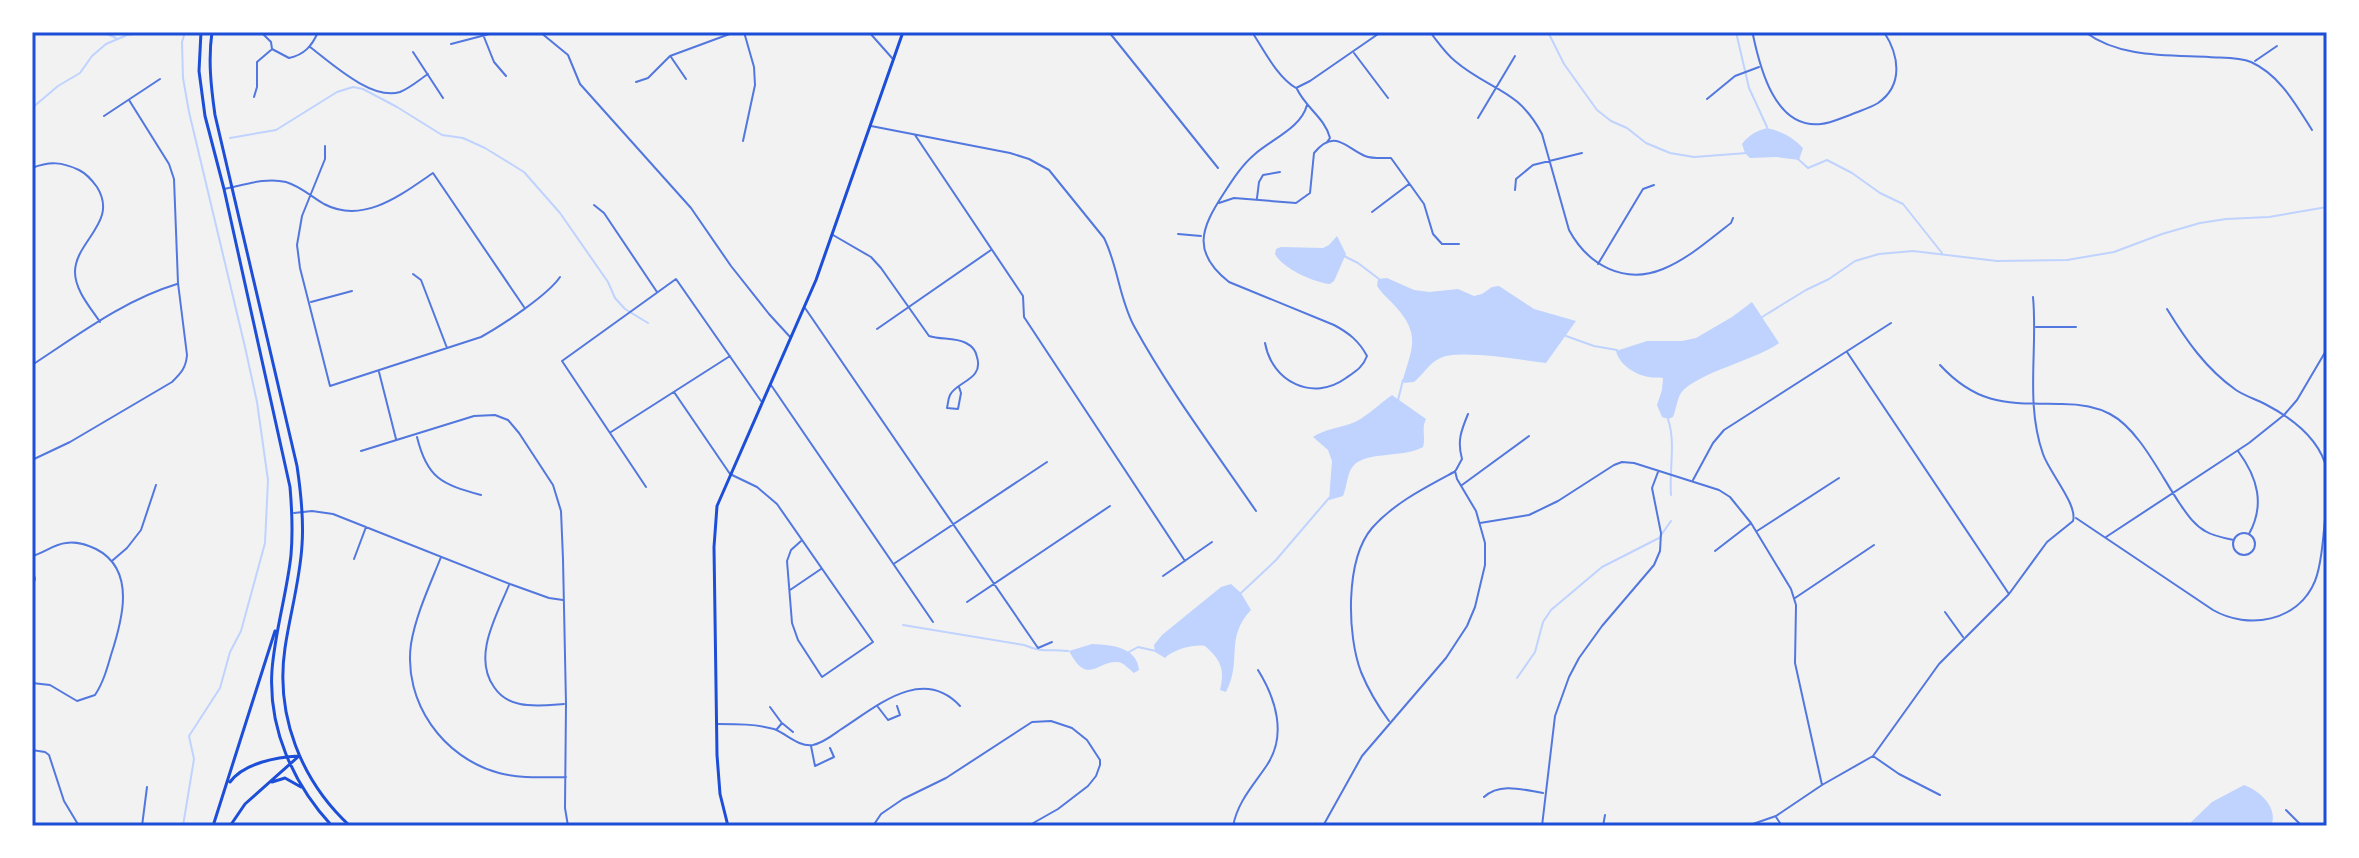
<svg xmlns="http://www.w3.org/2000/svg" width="2359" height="858" viewBox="0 0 2359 858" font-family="'Nunito Sans',sans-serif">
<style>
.water{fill:#bfd3fe}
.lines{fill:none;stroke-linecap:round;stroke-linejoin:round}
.stream{stroke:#bfd3fe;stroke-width:2}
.minor{stroke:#5277de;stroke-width:2}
.tertiary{stroke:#5277de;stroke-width:2}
.secondary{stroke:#1d4ed8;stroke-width:3}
.primary{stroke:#1d4ed8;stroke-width:3}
.neatline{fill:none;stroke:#1d4ed8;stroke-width:3}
</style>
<rect width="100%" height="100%" fill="#f2f2f2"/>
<path class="water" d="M1767,128C1781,131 1793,137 1803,148L1799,160L1777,157L1750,158L1745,153L1742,144C1749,135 1756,131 1767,128Z
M1337,236L1346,254L1334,281L1330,284C1315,283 1282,268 1275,254L1276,249L1281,247L1323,248L1329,245Z
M1387,278L1414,290L1429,292L1458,289L1474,296L1482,294L1492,287L1499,286L1534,309L1576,321L1546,363C1523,360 1463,350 1443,357C1430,361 1424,374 1414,382L1404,383L1403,379C1413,347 1420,333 1395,306C1389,299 1382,294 1377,286L1378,279Z
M1752,302L1779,343C1756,360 1696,373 1681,393C1677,399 1676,410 1673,417L1668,419L1662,417L1657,405L1662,390L1663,378C1658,377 1654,378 1649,377C1635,375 1619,364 1616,351L1647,341H1682L1696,338L1732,317Z
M1392,395L1426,419C1421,429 1426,437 1423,447C1405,458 1368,451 1354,465C1347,472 1347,487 1343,496L1329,500L1332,461L1328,450L1313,437C1324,429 1341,428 1355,422C1369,415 1379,404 1392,395Z
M1231,584L1241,593L1251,610C1224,639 1243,659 1226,692L1220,690C1225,669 1221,660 1205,646C1193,644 1173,650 1165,658L1155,652L1154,645L1162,635L1221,587Z
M1092,644C1112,645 1137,647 1139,670L1134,673C1129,669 1124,663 1118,662C1097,660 1088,687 1069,651Z
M2244,785C2260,791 2279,808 2271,826H2187L2212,802Z"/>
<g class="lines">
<path class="stream" d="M103,32L116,38
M1548,32L1564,64L1597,110L1611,121L1627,128L1646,143L1670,153L1694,157L1747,153
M1736,32L1749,88L1767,127
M32,108L58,86L80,73L92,56L106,44L127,35L147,32
M230,138L276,130L337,92L353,87L363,89L397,107L442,135L463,138L485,148L524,172L560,213L608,282L615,298L625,309L648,323
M1798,159L1808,168L1827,160L1852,173L1880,193L1903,204L1942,253
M1344,256L1358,263L1379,279
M1762,317L1806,290L1829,279L1855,261L1879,254L1913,251L1997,261L2067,260L2114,252L2162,234L2200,223L2226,219L2269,217L2327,207
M1566,336L1594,346L1617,350
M1398,400L1403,380
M1668,419C1676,443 1669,469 1671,495
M1241,593L1276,560L1329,498
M903,625L1024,645C1043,653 1049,649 1068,651
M1129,652L1138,647L1156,651
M1517,678L1535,652L1543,622L1551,610L1602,567L1659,538L1671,521
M183,826L194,759L189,736L220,688L230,652L241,631L265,543L268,480L257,402L245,347L189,112L183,78L182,42L185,32"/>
<path class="minor" d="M261,32L271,42L272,49L289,58C304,55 312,46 318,32
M540,32L568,55L580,84L691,208L731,266L769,314L791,338
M869,32L892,58
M1109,32L1218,168
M1430,32C1438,42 1445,53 1455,61C1490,91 1517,87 1542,134L1569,230C1588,265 1624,285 1663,269C1688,259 1710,239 1731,223L1733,218
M2085,32C2120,58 2167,55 2209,57C2223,58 2239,57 2251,62C2280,75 2296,105 2312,130
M1753,35C1760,68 1775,129 1821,124C1831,123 1841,118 1850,115C1859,111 1870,108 1878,103C1904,85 1899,55 1884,32
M484,37L494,62L506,76
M451,44L497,32
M310,47C331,63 372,101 400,92C410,88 419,80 428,74
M413,52L443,98
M1354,53L1388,98
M671,57L686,79
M2255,61L2277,46
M636,82L648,78L670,56L735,32
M1297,89C1306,108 1325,118 1330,138L1327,142
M254,97L257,87V62L271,50
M1707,99L1735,76L1759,67
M104,116L160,79
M1478,118L1515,56
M871,126L1010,153L1029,159L1049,170L1104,238C1118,266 1119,298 1134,326C1169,390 1215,451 1256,511
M915,135L1023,296L1024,317L1185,561
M743,141L755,85L754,67L744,32
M325,146V159L302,216L297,245L300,268L330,386L481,337C501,326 548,295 560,277
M32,168C50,161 62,162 79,170C87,174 92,180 97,187C119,222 75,241 75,272C75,290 90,307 100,322
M224,189C244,185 266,177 286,182C300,186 312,197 324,204C364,225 402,194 433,173L524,307
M1515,190L1516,179L1533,165L1582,153
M1257,198L1259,182L1263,175L1280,172
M1219,203L1234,198L1296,203L1310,193L1314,153C1335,128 1346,148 1365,156C1373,159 1382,158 1391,158L1424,204L1433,234L1442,244H1459
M594,205L604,213L657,292
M1372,212L1409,184
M1178,234L1201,236
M833,235L871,257L881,268L929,336C941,340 954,337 966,343C972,346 976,351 977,357C984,380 957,381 950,395C948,399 948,404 947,408L958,409L961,393L959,387
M1598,264L1643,189L1654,185
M413,274L421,280L447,348
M311,302L352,291
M805,308L1038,648L1052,642
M2167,309C2186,340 2206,369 2236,390C2245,396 2255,399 2265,404C2292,418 2320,439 2327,470
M2036,327H2076
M877,329L991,250
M1265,343C1272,382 1313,402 1346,378C1356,371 1363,367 1367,356C1359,341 1349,333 1334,325L1229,282C1191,252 1201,228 1224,193C1233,179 1242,165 1255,154C1272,139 1301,128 1307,105
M1847,352L2009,594
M32,365C78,335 124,300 177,284
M1940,365C1979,407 2009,403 2062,404C2078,404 2095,406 2110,414C2139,429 2161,476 2180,504C2187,514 2194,525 2205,531C2213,536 2224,538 2234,540
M379,372L396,439
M771,385L933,622
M674,392L730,474L757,487L777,504L873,642L822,677L798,640L792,623L787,561L791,550L801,541
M611,432L730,356
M417,437C427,478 441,484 481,495
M361,451L474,416L495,415L508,420L519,433L553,485L561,511L563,559L566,704L565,808L568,826
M2238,451C2258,478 2265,505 2249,534
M32,460L70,442L172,382C181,373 186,368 187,355L178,283L174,179L169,164L129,100
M1456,470L1462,459C1457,441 1461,431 1468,414
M1693,480L1713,443L1724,430L1891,323
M1462,485L1529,436
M646,487L562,361L676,279L761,401
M294,513L312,511L333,514L510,584L549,598L563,600
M2076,518L2213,610C2248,630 2298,622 2315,581C2323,561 2324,522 2327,499
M1480,523L1529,515L1558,501L1614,465L1622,462L1634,463L1719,490L1730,497L1751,523L1791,589L1796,605L1795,663L1822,785
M1757,531L1839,478
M2233 544a11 11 0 1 1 22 0a11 11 0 1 1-22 0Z
M2106,537L2249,443L2284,415L2297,400L2327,349
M1715,551L1750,524
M32,556C44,553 54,544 66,543C77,541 87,545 96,549C137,570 122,621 111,655C107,669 103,683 95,695L77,701L50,685L32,683
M441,557C430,585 416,614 411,644C403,702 443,758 499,773C521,779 544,777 566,777
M354,559L366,527
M113,560L127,548L141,530L156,485
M895,563L1047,462
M32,567L35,579L32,588
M1163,576L1212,542
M509,585C497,615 472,656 494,687C500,696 509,702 520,704C534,707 550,705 564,704
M790,590L821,569
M1795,598L1874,545
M967,602L1110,506
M1945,612L1963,637
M770,707L781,722
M878,707L888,720L900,715L897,706
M1389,721C1378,706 1368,689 1361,672C1347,635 1345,560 1372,528C1394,503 1426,487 1454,472
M718,724C736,724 756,724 774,729C787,734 798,747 813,745C823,743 833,735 840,730C876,707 922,665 960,706
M777,729L782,723L793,732
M811,746L815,766L834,757L830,748
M32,750L45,752L49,755L64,801L79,826
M1873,756L1899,774L1940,795
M1484,797C1500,782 1524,790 1543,793
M2286,810L2302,826
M1776,817L1782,826
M142,826L147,787
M873,826L881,814L903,799L946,778L1032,722L1051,721L1072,728L1087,740L1100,760V765L1096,776L1088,786L1058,809L1028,826
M1233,826C1238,801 1253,786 1267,765C1287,735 1276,699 1258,670
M1323,826L1362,756L1446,658L1467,626L1475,607L1485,565V543L1476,511L1457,479L1455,471
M1542,826L1555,716L1569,677L1579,658L1602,626L1654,565L1660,551L1661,533L1652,488L1658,472
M1603,826L1605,815
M1747,826L1776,816L1822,785L1873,756L1939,664L2009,594L2047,542L2073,521C2078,505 2049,472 2043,454C2025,403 2038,349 2033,297"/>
<path class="tertiary" d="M1252,32C1264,50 1277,77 1296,88L1310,81L1381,32"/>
<path class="secondary" d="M728,826L720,794L717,755L714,547L717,506L816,280L903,32"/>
<path class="primary" d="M201,32L199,71L205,116L224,189L290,487C292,510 293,532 291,555C287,593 275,631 272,670C268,728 293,784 332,826
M212,32C208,60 211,87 215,115L297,466C301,493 304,518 302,545C300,580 290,614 285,648C275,715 301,781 350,826
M230,782C244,763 277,757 299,756
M272,782L285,778L301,787
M213,826L275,631
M230,826L245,804L299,756"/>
</g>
<rect width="2359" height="858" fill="none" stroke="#ffffff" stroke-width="68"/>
<rect x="34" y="34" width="2291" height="790" class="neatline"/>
</svg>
